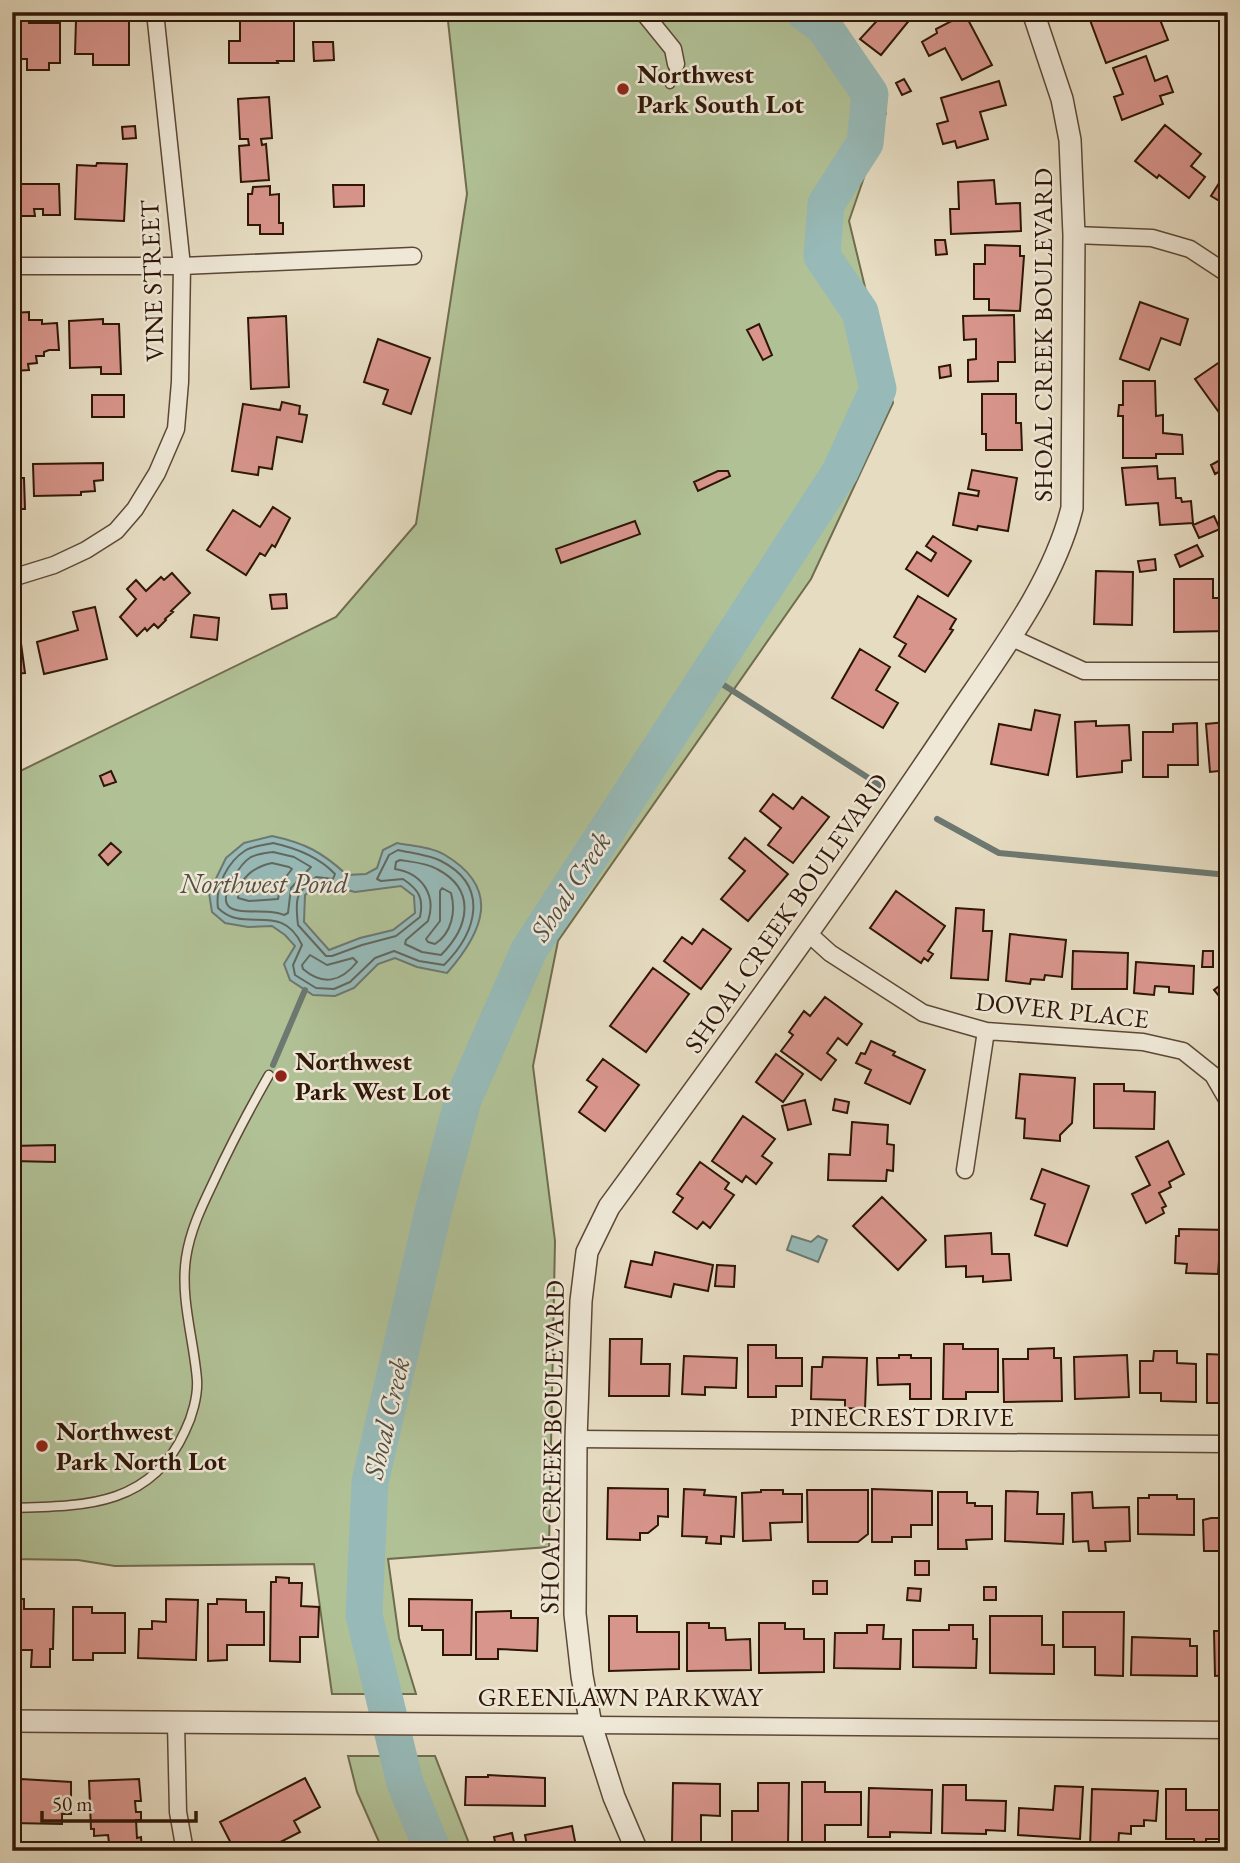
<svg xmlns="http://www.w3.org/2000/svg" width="1240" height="1863" viewBox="0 0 1240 1863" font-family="'EB Garamond',serif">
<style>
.green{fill:#b1c196;stroke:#706c4e;stroke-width:2}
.water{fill:#97bab8;stroke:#6d7871;stroke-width:2;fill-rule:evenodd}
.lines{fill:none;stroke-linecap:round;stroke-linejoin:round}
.shore{stroke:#626860;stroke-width:2}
.stream{stroke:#6d7871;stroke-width:6}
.river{stroke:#97bab8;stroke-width:37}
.building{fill:#d8958c;stroke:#2e1607;stroke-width:2}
.service-casing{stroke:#5c4836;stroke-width:11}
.minor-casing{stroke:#5c4836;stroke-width:19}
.tertiary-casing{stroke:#5c4836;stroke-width:24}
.service{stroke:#efe8d7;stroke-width:8}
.minor{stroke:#efe8d7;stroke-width:16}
.tertiary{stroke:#efe8d7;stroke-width:21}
.poi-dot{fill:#8f2418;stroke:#efe8d7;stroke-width:2.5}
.labels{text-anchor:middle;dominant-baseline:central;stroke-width:5;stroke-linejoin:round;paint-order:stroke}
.poi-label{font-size:26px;font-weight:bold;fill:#2e1607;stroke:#efe8d7;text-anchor:start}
.street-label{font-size:26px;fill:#2e1607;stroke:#efe8d7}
.water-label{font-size:28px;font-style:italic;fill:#534f45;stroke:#efe8d7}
</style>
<rect width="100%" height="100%" fill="#e6dcc2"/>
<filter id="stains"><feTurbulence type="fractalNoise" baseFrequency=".00286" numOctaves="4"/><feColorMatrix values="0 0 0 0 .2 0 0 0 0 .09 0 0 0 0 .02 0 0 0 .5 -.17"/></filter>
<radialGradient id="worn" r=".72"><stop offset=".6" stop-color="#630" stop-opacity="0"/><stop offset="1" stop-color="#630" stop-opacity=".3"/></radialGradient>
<path class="green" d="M447,12H822L838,28L886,113L849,221L893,403L811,579L558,941L533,1066L555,1241L549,1547L388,1559L399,1638L416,1694H332L314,1564L115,1566L78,1560L12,1559V775L336,617L416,524L467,194Z
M348,1756H435L472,1851H383L357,1792Z"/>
<path class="water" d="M272,836C305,843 322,852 347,875L366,874L377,868L383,850L397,843C412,846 432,847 445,855C502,889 483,932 447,973L417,967L395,958L378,964L354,988L335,996L313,995L290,980L284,964L295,946L285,935L272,926L248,927L225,923L212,912L209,893L226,858L244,843ZM320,883L355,892L401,886L414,896L415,913L393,930L360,938L329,950L304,922L305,895Z
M792,1236L811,1242L818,1236L827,1240L818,1262L787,1250Z"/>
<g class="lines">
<path class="shore" d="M273,843C296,848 318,856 335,874L333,879L316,877C295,893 295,899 298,925L326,956H332L362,945L396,936L420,917C424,898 419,890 403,879L381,881L377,879L389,855L398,850C411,853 429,855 441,861C490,886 477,932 444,965L419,961L394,951L375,958L350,982L334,989L316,988L295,975L293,965L302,945C281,900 245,935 218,908C215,887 227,862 246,850C253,846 264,845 273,843Z
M273,852L294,857L311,867L291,888L288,913L284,915C271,907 233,917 227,904C221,892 241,863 251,857C257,854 266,853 273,852Z
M400,860C412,862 427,863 437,869C477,890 469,927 441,955L422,952L405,944L406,940L428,921C437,894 421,873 395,869L396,862Z
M272,863L289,867L292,869L281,883L278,899L249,901L238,898C238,878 254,867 272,863Z
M442,888L451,893C456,911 452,933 435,944L428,942L426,939L440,921V891Z
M310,955L327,965L353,958L357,962C341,982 323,986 303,969L302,965Z"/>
<path class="stream" d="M708,675L881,786
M937,819L999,853L1228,875
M273,1065L305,990"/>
<path class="river" d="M433,1851L405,1783L364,1615L370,1482L433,1212L463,1100L529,950L840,472L878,389L860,312L822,256L826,204L865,143L870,94L824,27L804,12"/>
</g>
<path class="building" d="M885,12H916L881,55L860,39Z
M1087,12H1157L1168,40L1106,63Z
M965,14L992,65L962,80L945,48L929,56L922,42L937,33L936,29Z
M240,16H294V61H277L278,63H229V41H240Z
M12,20H29V23H60V63H49V70H27V59H13Z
M76,20L129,21V65H93V54H75Z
M313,42H333L334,60L314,61Z
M1146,56L1155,81L1167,76L1173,92L1160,96L1163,104L1122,120L1114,97L1123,94L1113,68Z
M904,79L911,91L902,95L896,83Z
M999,81L1006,105L980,112L988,139L957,148L955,141L943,144L937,124L948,121L941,98Z
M269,97L272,138L261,139L262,145L266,144L269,180L241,182L239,146L249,145L248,139H240L238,99Z
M1165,125L1201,154L1191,166L1205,177L1189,198L1159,175L1157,178L1135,161Z
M135,126L136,138L123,139L122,127Z
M97,163L127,164L124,221L75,219L77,165L96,166Z
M1228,169V206L1211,196Z
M994,180L996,204L1020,203L1021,231L951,234L950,209H959L958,182Z
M13,184H59L60,215H43V209H34L35,216H13Z
M333,185H364V206L334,207Z
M270,186V195L279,194V223H283V234H260V225H248V194H252L253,187Z
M935,240H945L947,254L936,255Z
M985,245L1020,246V256H1024L1020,311L989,310V299H974V264H985Z
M1140,302L1188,319L1180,345L1161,338L1149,370L1120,359Z
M29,312V320H42V324L57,323L59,350H49L44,352V356H36L37,363L28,364L29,370L13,371L12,313Z
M1014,315L1015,362H998V381L968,382V360L976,359V339L964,340L963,316Z
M286,316L289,387L251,389L248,318Z
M103,319V324H119L121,374H101V367L70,368L69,321Z
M759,324L772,355L763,360L747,330Z
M378,339L430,358L411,414L383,404L388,390L364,382Z
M1224,359L1228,364V425L1195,379Z
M950,365L951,376L940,378L939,367Z
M1123,381H1155L1156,416L1163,415V433L1182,435L1183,454H1156V458H1123V416H1118L1119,405H1123Z
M982,394H1016V423H1021L1022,450H986V434H982Z
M92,395H124V417H92Z
M282,402L300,406L299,414L307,415L302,442L277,437L272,469L259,467L258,475L232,471L243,404L280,410Z
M1222,459L1226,468L1215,474L1211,465Z
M103,463V480L94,481L95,491L81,492V495L34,496L33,464Z
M1157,466L1158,479L1175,478L1176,498H1181L1182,502L1191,501L1193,523L1160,525L1158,503L1126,505L1122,468Z
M972,470L1017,478L1008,531L978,526L977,530L953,525L959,493L978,496L979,491L968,489Z
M718,471H728L730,476L698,491L694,482Z
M12,478H24L25,509H12Z
M273,507L290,518L275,547L272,545L265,556L260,553L246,575L207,550L233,510L260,527Z
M1214,516L1220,529L1199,538L1193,525Z
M635,521L640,534L561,563L556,549Z
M933,536L971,561L948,596L906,569L917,552L931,561L936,553L926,546Z
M1197,545L1203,556L1180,567L1175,555Z
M1155,559L1156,570L1140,572L1138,561Z
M1096,571L1133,572L1132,625L1094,624Z
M172,573L190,593L171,611L173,612L165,619L166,620L158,628L154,624L147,631L145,628L137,636L120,617L136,599L127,589L136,580L146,591L161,577L164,580Z
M1174,579H1213V598H1228V631L1174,632Z
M286,594L287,608L272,609L270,595Z
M918,596L956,619L950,629L953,630L925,672L899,656L906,644L894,637Z
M95,607L107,659L44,674L37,642L78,630L73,612Z
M194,615L219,618L217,640L191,637Z
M20,636L25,673L12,674V637Z
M860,649L890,667L876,690L898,703L883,728L832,698Z
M1035,710L1060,715L1048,775L991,764L999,724L1031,730Z
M1096,721V726L1129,725L1131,760L1122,761V772L1077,777L1075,722Z
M1226,722L1228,770L1210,772L1206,724Z
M1197,723L1198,765H1168V777H1143V732H1173V724Z
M111,771L116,782L104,786L100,776Z
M773,794L793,809L802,797L829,817L793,863L768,845L781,828L760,811Z
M745,838L788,874L748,921L721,899L745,871L729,858Z
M111,843L121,852L108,865L99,855Z
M896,891L945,926L928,951L933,954L928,961L924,958L921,963L870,928Z
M956,908L984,910L983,931H992L988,980L951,978Z
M703,929L731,949L701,989L664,961L682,937L692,944Z
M1010,934L1066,940L1062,977L1045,975L1044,980L1031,979L1030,984L1006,981Z
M1073,951L1128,953L1127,989H1072Z
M1203,951H1213V967H1202Z
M1136,962L1194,966L1193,994L1169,992V987L1155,986L1154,995L1134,993Z
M653,968L689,994L646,1052L610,1026Z
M1228,979V1007L1214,990Z
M825,997L862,1024L847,1045L838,1038L827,1053L836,1060L821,1080L781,1051L793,1035L789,1032L804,1011L810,1016Z
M871,1041L895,1052L893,1055L925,1070L910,1104L865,1083L871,1070L856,1063L861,1053L865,1054Z
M776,1054L803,1074L783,1102L756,1082Z
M603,1059L639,1085L605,1131L579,1112L597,1087L587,1080Z
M1020,1074L1075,1078L1072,1123L1060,1135V1141L1024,1138L1025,1119L1016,1118Z
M1094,1084H1124V1091L1155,1092L1154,1129L1094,1128Z
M835,1099L849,1102L847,1113L833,1110Z
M805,1100L811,1124L788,1130L782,1106Z
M743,1116L775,1139L762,1156L772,1163L756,1184L746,1176L742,1182L712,1161Z
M852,1122L888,1125L887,1144L894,1145L893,1171L887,1170L886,1181L828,1180L829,1154L850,1155Z
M1168,1141L1184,1174L1169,1182L1171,1187L1159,1193L1166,1206L1162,1208L1164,1213L1146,1223L1132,1194L1150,1185L1136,1157Z
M55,1145V1162L12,1161V1146Z
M700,1162L729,1183L725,1189L734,1195L710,1228L703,1222L697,1229L673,1212L683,1198L677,1194Z
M1042,1169L1089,1186L1067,1246L1035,1235L1045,1204L1031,1199Z
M882,1197L926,1240L898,1270L853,1226Z
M1179,1229L1228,1230V1261H1219L1218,1274L1186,1273L1187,1264L1175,1263L1176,1236H1179Z
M991,1233L992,1254H1009L1011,1280L983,1282V1276L966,1277V1266L946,1267L945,1236Z
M655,1252L713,1265L708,1291L674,1284L671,1297L625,1287L631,1261L652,1265Z
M717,1265L735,1266L734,1287L715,1286Z
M610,1339H642L641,1364H670L669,1396H609Z
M944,1344H963V1349H998V1392H966V1399H943Z
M748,1345H776V1358H802V1386H776V1397H748Z
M1054,1348V1358H1061L1062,1401L1004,1402L1003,1359H1028V1349Z
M1154,1351H1177V1363L1196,1364V1402L1161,1401V1393H1140V1361H1153Z
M1207,1354L1228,1355L1226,1403H1207Z
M899,1355H911V1358H931V1399H910V1384L878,1385L877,1358H899Z
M1127,1355L1129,1397L1075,1399L1074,1357Z
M684,1356L737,1358L736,1388L705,1387V1395L682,1394Z
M823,1357L867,1358L865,1409L845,1408V1400L811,1399L812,1367H822Z
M608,1488L668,1489V1517L658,1516V1525L648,1533H640V1540L607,1539Z
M684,1489L705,1490L704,1495L736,1497L734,1537L721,1536V1544L706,1543L707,1537L682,1536Z
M872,1489L932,1491V1525H911V1537H892V1542H872Z
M761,1490H783V1494H802V1522L770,1523L771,1540L743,1541L742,1493L761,1492Z
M807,1490H868V1534L858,1542H808Z
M1006,1491L1038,1492L1037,1514H1064L1063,1544L1005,1541Z
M938,1492H967V1503H975V1506H992V1539L966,1540L967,1549H938Z
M1092,1492L1093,1508L1129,1507L1130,1541L1105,1542L1106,1551H1089L1088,1541L1073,1542L1072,1493Z
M1149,1495H1177V1499H1194V1535L1138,1534V1498H1149Z
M1211,1518H1228V1551H1204L1203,1520Z
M915,1561H929V1575H915Z
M276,1577L289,1578V1583H302L301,1606L319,1607L318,1637H300V1662L270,1661L271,1582H276Z
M813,1581H827V1594H813Z
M984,1587H996V1600H984Z
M908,1588L921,1589L920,1601L907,1600Z
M12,1599H24V1609H54L53,1649H50V1667H31L32,1650H18V1659H12Z
M166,1599L198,1600L196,1660L138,1658L139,1629H152V1621L166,1622Z
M217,1599L246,1600V1612H264V1645H227V1660L208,1661V1604H217Z
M409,1599L472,1600L471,1655H443V1630H422V1626H409Z
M73,1607H92V1613H125V1653H93V1660H73Z
M511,1611V1618H538L537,1651L498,1649V1659H476V1612Z
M1063,1612H1124L1123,1676L1095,1675V1647H1063Z
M609,1616H637V1632H679V1669L609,1671Z
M990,1616H1042V1645H1054V1674L990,1673Z
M687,1623H709V1628H725L726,1640L750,1639L751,1670L687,1671Z
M759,1623H785V1629H804V1639H824V1672L759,1673Z
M867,1625H884L883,1639H901L900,1669L834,1668L835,1633H867Z
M949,1625H973V1639H977L976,1668L913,1667V1630H949Z
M1214,1631H1228V1675L1215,1676Z
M1132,1637L1190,1639V1646H1197V1676L1131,1675Z
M488,1775L545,1778V1806L465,1805L466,1777H488Z
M305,1778L320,1807L294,1821L300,1832L263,1851L257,1842L240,1851H235L220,1822Z
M21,1779L71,1782V1814H62V1824L12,1823V1782H21Z
M139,1779L141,1801H135L136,1812H141V1820H136L137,1838L141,1837L142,1851H110L108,1835L94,1836V1829H91L89,1781Z
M802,1782H825V1792H861V1825H825V1848H802Z
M673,1783L720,1784V1816L701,1815V1844L672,1843Z
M758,1783H789L788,1846H786V1851H766V1846H732V1811H758Z
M943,1785H966V1800L1006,1801L1005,1831L986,1830V1834L942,1833Z
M1055,1786L1083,1787L1080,1839L1018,1835L1019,1808L1053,1810Z
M869,1788L932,1790L931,1833L890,1832V1837H868Z
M1092,1789L1158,1791L1156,1821L1144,1820V1826H1131V1834L1119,1833L1118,1849L1090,1848Z
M1166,1789H1186V1810H1228V1839H1206V1849H1195L1194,1839H1166Z
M572,1826L577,1851H528L525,1835Z
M512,1833L516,1851H497L494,1837Z"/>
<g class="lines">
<defs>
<path id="service" d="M670,84L676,64
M12,1508C83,1506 151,1507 185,1431C192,1417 198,1396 197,1380C194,1340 180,1299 186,1258C190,1231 201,1208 213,1183C230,1146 249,1110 269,1075"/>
<path id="minor" d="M643,12L673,49L676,64
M1074,235L1152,238L1190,249L1228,274
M12,266H182L413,256
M12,578L54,565L86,550L116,531L135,509L157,473L176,429L180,382L182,266L155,12
M1010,637L1084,671H1228
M809,934L830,953L923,1013L986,1031L1143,1042L1183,1051L1213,1075L1228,1101
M965,1170L986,1031
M576,1439L1228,1444
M176,1723L178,1812L185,1851
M591,1725L1228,1730"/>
<path id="tertiary" d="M12,1721L591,1725
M637,1851L614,1797L591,1725L582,1676L575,1614L576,1439L581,1301L587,1252L609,1207C724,1050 838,894 946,733C991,664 1052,589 1072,508L1074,235L1070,140L1062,99L1033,12"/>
</defs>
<use href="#service" class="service-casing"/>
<use href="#minor" class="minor-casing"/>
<use href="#tertiary" class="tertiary-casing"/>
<use href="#service" class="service"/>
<use href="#minor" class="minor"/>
<use href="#tertiary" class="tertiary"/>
</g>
<g class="poi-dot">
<circle cx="623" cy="89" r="7"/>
<circle cx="281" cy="1076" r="7"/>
<circle cx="42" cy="1446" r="7"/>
</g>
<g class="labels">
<g class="poi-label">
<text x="637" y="74">Northwest<tspan x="637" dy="30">Park South Lot</tspan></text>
<text x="295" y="1061">Northwest<tspan x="295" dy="30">Park West Lot</tspan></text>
<text x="56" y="1431">Northwest<tspan x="56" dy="30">Park North Lot</tspan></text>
</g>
<g class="street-label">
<text transform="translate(152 281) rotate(-92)">VINE STREET</text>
<text transform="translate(1043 335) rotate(-90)">SHOAL CREEK BOULEVARD</text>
<text transform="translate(786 913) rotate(-55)">SHOAL CREEK BOULEVARD</text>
<text transform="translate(1062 1010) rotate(6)">DOVER PLACE</text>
<text x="902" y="1417">PINECREST DRIVE</text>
<text transform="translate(552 1447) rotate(-89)">SHOAL CREEK BOULEVARD</text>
<text x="620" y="1697">GREENLAWN PARKWAY</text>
</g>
<g class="water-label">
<text x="264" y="883">Northwest Pond</text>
<text transform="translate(570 886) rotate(-57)">Shoal Creek</text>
<text transform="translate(386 1418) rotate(-77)">Shoal Creek</text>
</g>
</g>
<rect width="1240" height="1863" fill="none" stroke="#e6dcc2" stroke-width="42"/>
<rect x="14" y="14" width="1212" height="1835" fill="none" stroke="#2e1607" stroke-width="3.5"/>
<rect x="21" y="21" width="1198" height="1821" fill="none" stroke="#2e1607" stroke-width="2"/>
<path d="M42 1811v10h154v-10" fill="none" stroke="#2e1607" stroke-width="3.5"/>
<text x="52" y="1811" font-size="21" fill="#2e1607" stroke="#efe8d7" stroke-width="5" paint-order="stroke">50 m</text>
<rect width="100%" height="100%" filter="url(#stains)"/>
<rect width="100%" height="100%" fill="url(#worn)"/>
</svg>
